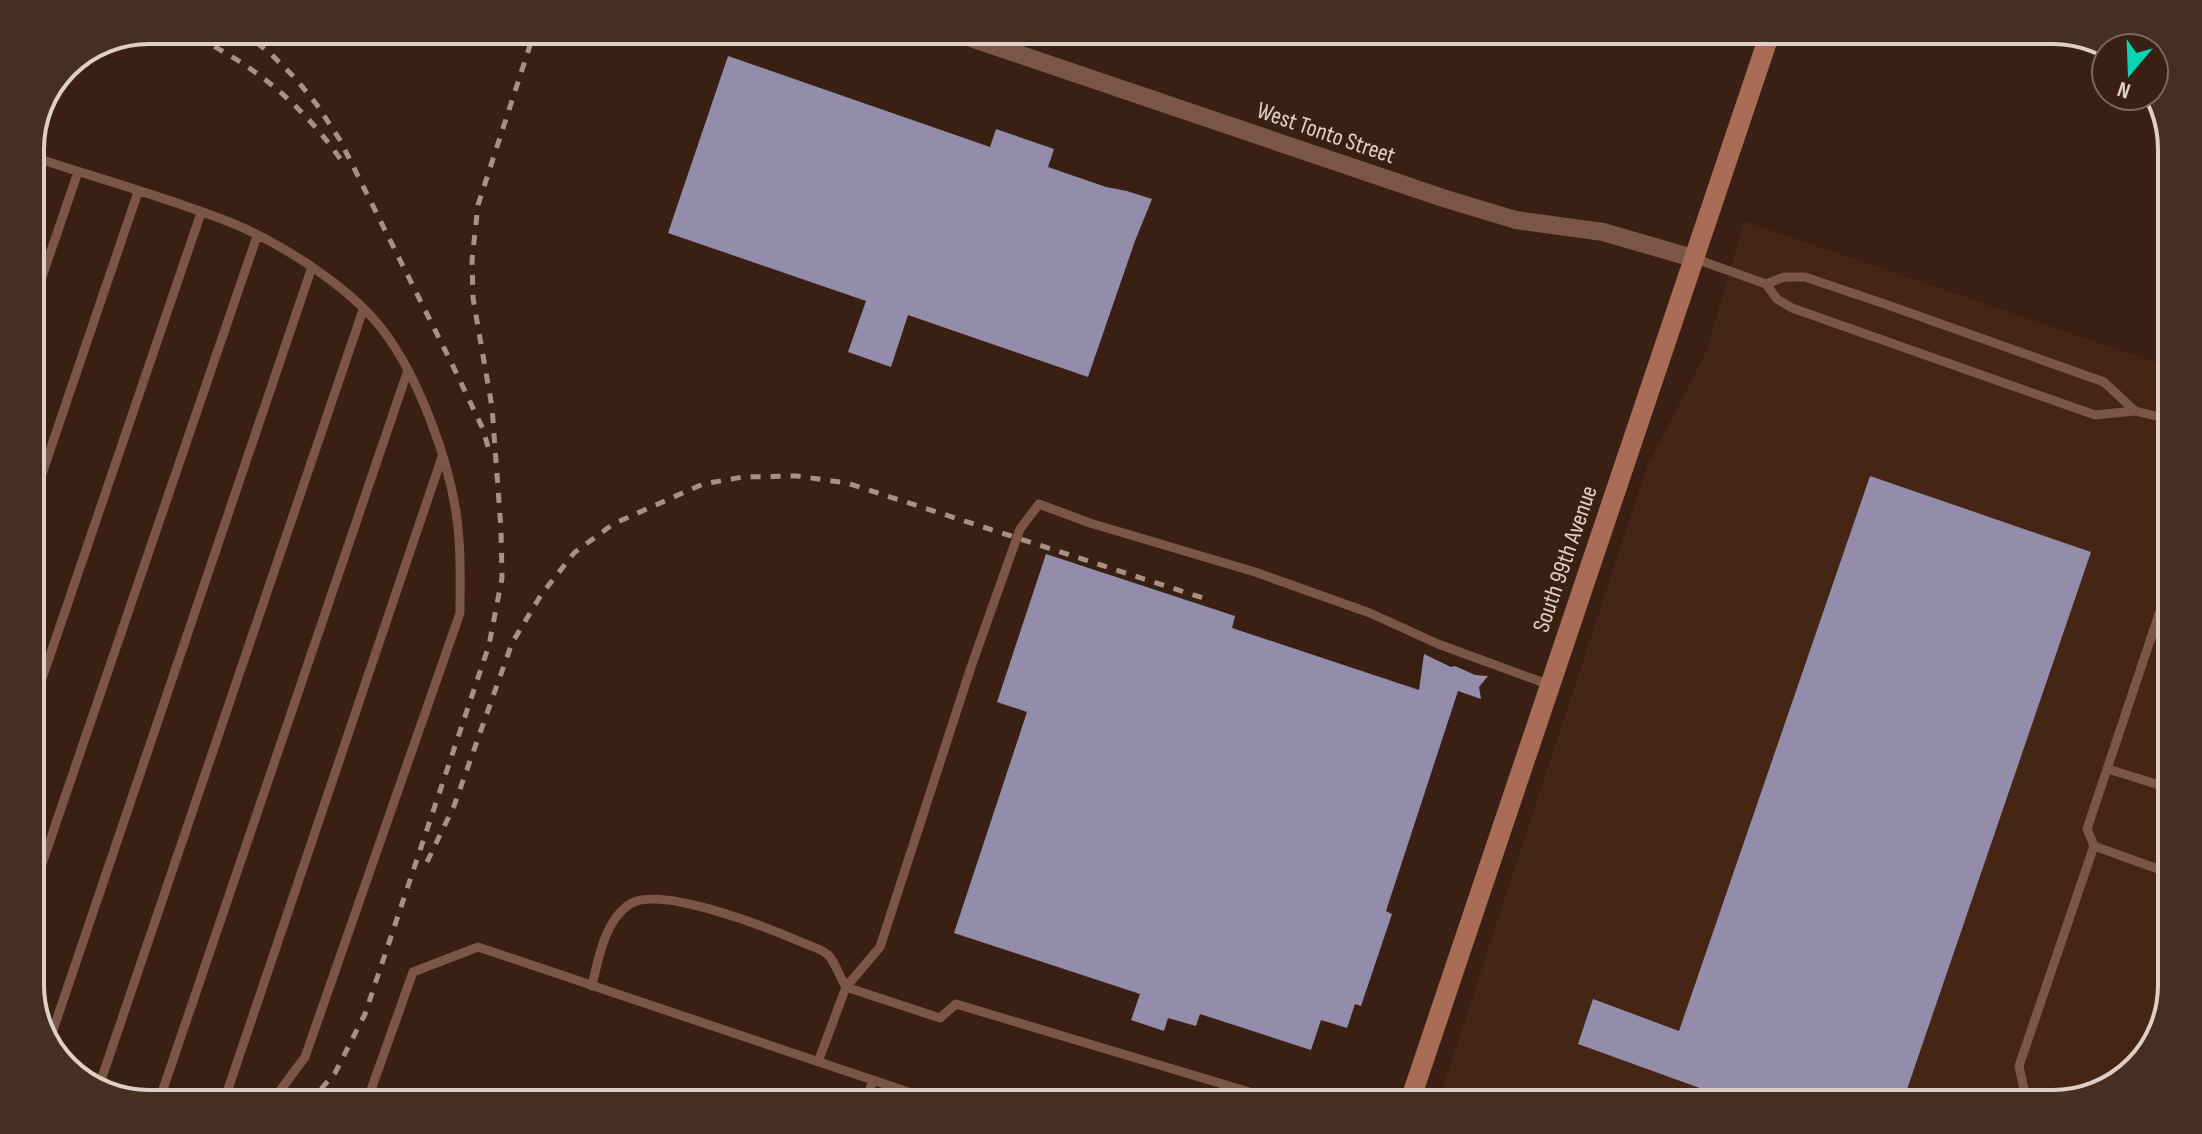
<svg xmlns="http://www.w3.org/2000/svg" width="2202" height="1134" viewBox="0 0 2202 1134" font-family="'Sofia Sans Condensed',sans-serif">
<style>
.built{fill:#452514}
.building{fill:#938caa}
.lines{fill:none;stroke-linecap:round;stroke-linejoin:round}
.lane{stroke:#7b5546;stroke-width:9}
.street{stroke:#7b5546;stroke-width:18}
.secondary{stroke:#a96d57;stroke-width:20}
.rail{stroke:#a59186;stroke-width:5;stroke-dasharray:10 10;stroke-linecap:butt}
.labels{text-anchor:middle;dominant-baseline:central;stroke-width:8;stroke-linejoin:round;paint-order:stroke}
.street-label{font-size:24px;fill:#e0cfc6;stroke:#392013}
.rim{fill:none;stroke:#e0cfc6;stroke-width:4}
</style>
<rect width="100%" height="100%" fill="#392013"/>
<path class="built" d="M1744,221L2172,368V985L2160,1038L2119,1084L2054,1104H1437L1647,467L1707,350Z"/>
<path class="building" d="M728,56L990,147L996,129L1054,149L1048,167L1106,187L1127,191L1152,199L1135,241L1088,377L908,315L891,367L848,352L866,301L668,233Z
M1870,476L2091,552L1902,1104H1744L1578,1044L1593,999L1679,1031Z
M1046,554L1235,616L1232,628L1419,690L1424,654L1451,667L1455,666L1475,675L1488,676L1479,687L1481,699L1458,691L1386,911L1392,914L1361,1006L1355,1004L1347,1028L1321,1020L1311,1050L1200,1014L1196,1026L1168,1018L1164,1031L1131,1020L1140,994L954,933L1027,712L997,702Z
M886,1092L920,1104H882Z"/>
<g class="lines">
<path class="lane" d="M30,156C97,178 166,197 232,223C278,242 338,280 372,317C418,368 455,472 459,540C461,565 460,589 460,613L305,1057L270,1104
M1696,259L1766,284L1777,299L1792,308L2095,415L2135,411L2172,420
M1766,284L1784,277H1805L1882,303L2104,382L2135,411
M30,312L78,172
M30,509L138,192
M2172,575L2087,829L2094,846L2172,874
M30,714L201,213
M2108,769L2172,789
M30,899L257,236
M592,986C598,959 605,920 630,904C661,885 769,928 801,942C808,945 822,949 828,955C836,963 840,978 846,987L880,947L971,667L1020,529L1039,504L1090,523L1255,572L1370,613L1438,644L1550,685
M48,1045L312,267
M818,1062L846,987L940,1018L956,1004L1266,1097L1264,1104
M97,1092L363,310
M1266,1097L1289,1104
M158,1104L408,370
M223,1104L442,457
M366,1104L413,972L478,947L944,1104
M865,1104L873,1080
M2032,1104L2026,1099L2019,1066L2094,846"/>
<path class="street" d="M947,30L1446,199L1516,220L1603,232L1696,259"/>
<path class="secondary" d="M1409,1104L1771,30"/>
<path class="rail" d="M178,30C243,55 301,102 341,160
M241,30L271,54L296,79L317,105L340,140L452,364L483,429L488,447
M427,862L454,806L512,643L541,595L574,553L613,524L703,484L743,477L797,476L847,483L1203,598
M308,1104L335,1073L365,1014L489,645L502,578L501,529L492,407L473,298L472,260L478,205L535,30"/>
</g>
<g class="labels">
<g class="street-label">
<text transform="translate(1326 133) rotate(19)">West Tonto Street</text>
<text transform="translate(1565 559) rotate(-71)">South 99th Avenue</text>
</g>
</g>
<path d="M0 0H2202V1134H0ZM149 44H2053A105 105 0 0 1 2158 149V985A105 105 0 0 1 2053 1090H149A105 105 0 0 1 44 985V149A105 105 0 0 1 149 44Z" fill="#462e21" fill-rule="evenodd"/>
<path class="rim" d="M149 44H2053A105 105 0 0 1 2158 149V985A105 105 0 0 1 2053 1090H149A105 105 0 0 1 44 985V149A105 105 0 0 1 149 44Z"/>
<g transform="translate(2130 72) rotate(199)"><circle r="38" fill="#392013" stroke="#7c665b" stroke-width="2"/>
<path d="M0-6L14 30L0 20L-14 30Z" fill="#08d5b5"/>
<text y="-12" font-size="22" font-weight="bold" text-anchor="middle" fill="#e0cfc6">N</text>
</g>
</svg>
